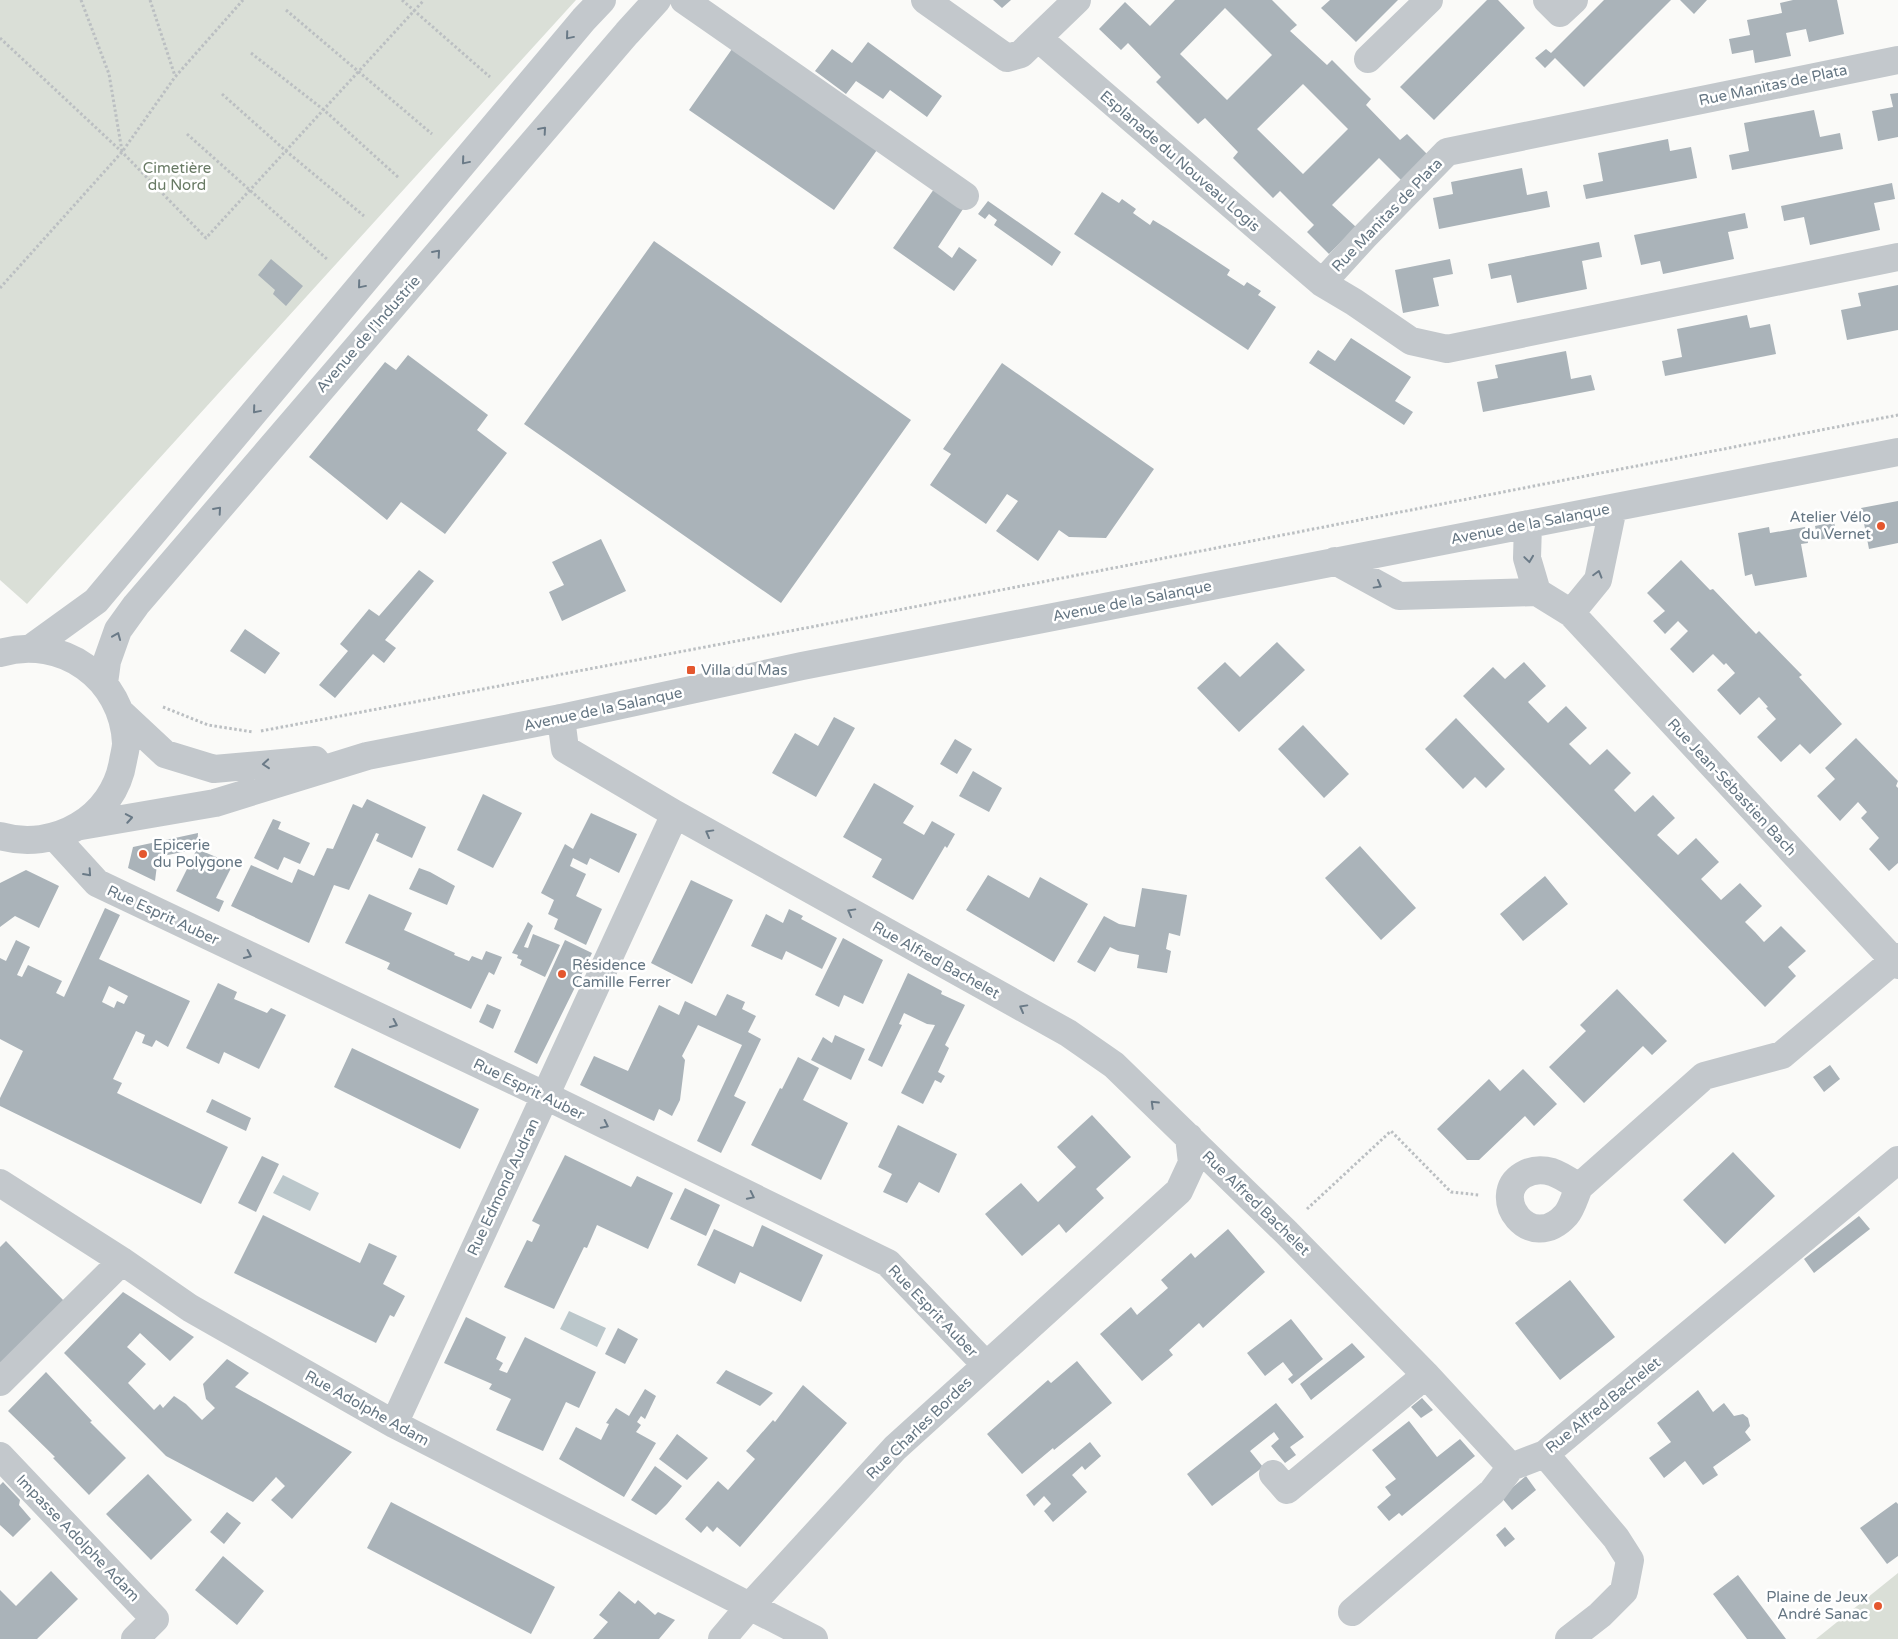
<svg xmlns="http://www.w3.org/2000/svg" width="1898" height="1639" viewBox="0 0 1898 1639" font-family="'Varela Round',sans-serif">
<style>
.green{fill:#dadfd7}
.water{fill:#bbc7cb}
.building{fill:#aab3b9;fill-rule:evenodd}
.lines{fill:none;stroke-linecap:round;stroke-linejoin:round}
.path{stroke:#bbbfc2;stroke-width:3;stroke-dasharray:2.5 2.5;stroke-linecap:butt}
.minor{stroke:#c3c8cc;stroke-width:28}
.oneway{stroke:#6a7a87}
.poi-dot{fill:#e4572e;stroke:#fff;stroke-width:2}
.labels{text-anchor:middle;dominant-baseline:central;stroke-width:5;stroke-linejoin:round;paint-order:stroke}
.street-label{font-size:15px;fill:#657683;stroke:#fff}
.park-label{font-size:15px;fill:#687a64;stroke:#fff}
.poi-label{font-size:15px;fill:#657683;stroke:#fff;text-anchor:start}
</style>
<rect width="100%" height="100%" fill="#fafaf8"/>
<path class="green" d="M0,0H576L27,604L0,580Z
M1898,1573V1639H1816Z"/>
<path class="water" d="M283,1175L319,1193L310,1211L273,1193Z
M569,1311L606,1328L597,1347L560,1329Z"/>
<path class="building" d="M993,0H1011L1002,8Z
M1175,0H1272L1297,25L1290,31L1327,65L1332,60L1371,99L1366,105L1400,140L1407,134L1428,155L1402,181L1379,158L1332,205L1356,227L1329,254L1307,232L1314,225L1280,191L1273,198L1233,158L1238,152L1205,118L1198,124L1156,82L1161,77L1128,43L1121,50L1099,29L1125,2L1150,26ZM1225,8L1272,55L1227,100L1180,54ZM1303,84L1348,129L1303,174L1257,129Z
M1330,0H1398L1356,42L1321,8Z
M1487,0H1498L1525,28L1434,120L1400,87Z
M1604,0H1671L1584,87L1555,58L1545,68L1535,58L1546,49L1551,53Z
M1680,0H1707L1694,14Z
M1793,0H1837L1844,34L1809,42L1806,29L1786,33L1791,56L1755,63L1753,50L1732,54L1729,39L1750,35L1747,20L1782,13L1780,3Z
M868,42L942,96L927,117L890,90L883,99L856,81L846,94L815,71L832,49L852,63Z
M732,49L877,150L834,210L689,110Z
M1898,93V137L1878,141L1872,111L1893,107L1890,94Z
M1814,110L1820,137L1840,133L1843,149L1732,170L1729,155L1749,151L1744,123Z
M1668,139L1670,151L1691,147L1697,178L1586,199L1583,185L1603,181L1598,153Z
M1522,168L1527,195L1547,191L1550,207L1439,229L1433,198L1453,194L1451,182Z
M1892,183L1895,199L1874,203L1880,230L1810,245L1804,217L1784,221L1781,206Z
M934,189L963,209L938,247L952,258L959,247L977,260L954,291L893,248Z
M1102,192L1119,203L1122,199L1136,209L1133,213L1150,225L1153,220L1168,229L1230,270L1227,275L1244,286L1247,282L1261,291L1258,295L1276,307L1248,350L1074,234Z
M988,201L1061,252L1052,266L994,225L997,220L989,214L985,219L978,214Z
M1745,213L1748,228L1728,232L1734,259L1663,274L1660,261L1641,265L1634,235Z
M654,241L911,420L781,603L524,424Z
M1599,242L1602,257L1582,261L1587,289L1517,303L1511,275L1491,279L1488,264Z
M271,259L303,286L286,306L273,294L275,290L258,275Z
M1450,259L1453,274L1433,278L1439,306L1403,313L1395,270Z
M1898,285V330L1847,340L1841,310L1861,306L1858,293Z
M1747,315L1750,328L1770,324L1776,354L1665,376L1662,361L1682,357L1677,329Z
M1351,338L1411,377L1395,401L1413,412L1404,425L1309,363L1318,350L1335,361Z
M1566,351L1571,379L1591,375L1595,390L1483,412L1477,382L1498,378L1495,365Z
M408,355L488,415L477,430L507,453L445,534L401,502L387,520L309,457L385,362L396,370Z
M1002,363L1154,469L1106,538L1069,537L1059,530L1038,561L996,531L1018,501L1007,494L986,524L930,485L951,454L943,449Z
M1898,501V543L1869,549L1861,508Z
M1834,522L1837,536L1818,540L1815,526Z
M1769,527L1770,533L1805,527L1808,543L1801,544L1807,577L1755,586L1752,574L1745,576L1738,533Z
M601,539L626,591L562,621L549,592L564,585L552,562Z
M1681,560L1710,590L1713,589L1756,634L1759,631L1802,675L1799,677L1842,724L1810,754L1800,744L1781,762L1757,737L1776,719L1766,708L1768,707L1759,697L1740,715L1717,690L1735,673L1726,663L1724,665L1713,654L1693,673L1670,649L1688,631L1678,621L1665,634L1653,621L1665,611L1647,593Z
M419,570L434,581L385,640L396,648L384,663L373,654L335,698L319,685L348,651L340,644L369,609L379,616Z
M245,629L280,653L265,674L230,651Z
M1277,642L1305,670L1239,732L1197,688L1225,662L1240,677Z
M1524,662L1546,686L1528,702L1548,723L1566,706L1587,728L1569,744L1590,765L1607,749L1631,773L1614,790L1635,812L1653,795L1675,818L1657,835L1678,855L1696,838L1719,862L1701,879L1721,900L1740,883L1762,906L1745,922L1755,932L1764,942L1781,926L1806,951L1788,967L1796,976L1765,1007L1463,696L1493,667L1505,679Z
M834,717L855,728L816,797L772,773L795,733L818,746Z
M1456,718L1505,769L1486,788L1475,777L1463,789L1425,749Z
M1303,725L1349,774L1324,798L1278,749Z
M1856,738L1898,781L1896,786L1898,788V863L1889,871L1869,849L1879,838L1861,818L1867,812L1858,802L1840,821L1817,796L1835,779L1825,768Z
M955,739L972,749L957,774L940,764Z
M973,771L1002,788L989,812L959,796Z
M874,783L914,806L903,823L924,835L932,821L955,834L947,848L945,846L913,900L872,877L882,859L843,837Z
M483,794L522,813L493,868L457,850Z
M367,799L426,827L412,858L376,841L379,834L376,833L349,890L334,885L309,943L231,906L251,865L292,883L298,869L314,876L327,848L333,849L353,804L362,808Z
M591,813L637,834L619,873L590,858L587,865L573,858L570,866L586,874L576,896L602,909L586,945L554,929L558,919L548,914L554,900L541,893L565,844L573,849Z
M273,819L281,822L278,829L310,843L300,864L284,857L278,870L254,858Z
M198,833L197,849L233,864L216,898L224,901L219,912L176,891L197,849L158,857L155,881L128,868L133,847Z
M1360,846L1416,908L1381,940L1325,878Z
M419,868L430,872L455,886L447,905L409,889Z
M26,870L59,886L39,928L15,916L0,927V883Z
M988,875L1029,898L1040,877L1088,904L1054,962L966,910Z
M1545,876L1568,904L1523,941L1500,914Z
M691,880L733,900L692,984L651,963Z
M1142,888L1187,895L1180,936L1169,933L1166,949L1171,951L1167,973L1137,968L1139,955L1118,951L1110,947L1095,972L1077,962L1104,916L1119,924L1135,927Z
M369,894L412,913L404,930L455,953L454,955L469,961L472,956L482,960L486,951L502,957L494,975L489,972L471,1009L387,969L390,963L345,943Z
M105,908L120,915L99,959L190,1001L168,1047L156,1040L152,1047L142,1043L145,1035L136,1031L113,1079L122,1083L117,1093L228,1147L201,1204L0,1106V1098L23,1051L0,1039V958L6,961L16,940L30,947L17,975L22,977L28,965L62,981L56,993L64,997ZM109,986L128,996L124,1004L117,1001L114,1008L102,1002Z
M789,909L803,916L801,919L837,938L822,969L786,951L782,960L751,946L766,914L783,923Z
M528,922L533,926L524,947L528,948L533,934L560,945L545,977L520,965L522,960L517,958L518,955L512,953Z
M843,938L883,960L863,1004L844,995L839,1007L815,995Z
M565,940L592,953L537,1064L514,1052Z
M908,973L942,991L941,994L965,1005L945,1045L949,1048L938,1072L945,1076L941,1083L935,1080L923,1104L901,1093L935,1025L927,1024L904,1013L899,1024L902,1025L882,1067L868,1060Z
M218,983L237,992L234,999L267,1013L271,1008L286,1015L259,1069L224,1052L219,1064L186,1048Z
M1617,989L1667,1041L1652,1055L1643,1046L1584,1103L1549,1067L1586,1031L1580,1025Z
M727,994L745,1002L742,1009L756,1016L748,1032L761,1039L734,1096L746,1102L721,1153L697,1141L742,1045L698,1025L682,1056L685,1060L680,1100L672,1116L659,1109L654,1121L580,1085L594,1056L628,1071L659,1005L679,1015L685,1001L716,1016Z
M487,1004L501,1010L493,1029L479,1022Z
M835,1035L865,1049L851,1080L811,1060L823,1037L832,1043Z
M352,1048L479,1109L460,1149L334,1087Z
M798,1057L819,1068L803,1100L848,1123L821,1180L751,1145L780,1088L782,1089Z
M1830,1065L1840,1079L1824,1092L1813,1077Z
M1523,1069L1557,1104L1534,1126L1525,1116L1479,1160H1467L1437,1129L1489,1079L1500,1091Z
M212,1099L251,1118L246,1131L206,1112Z
M1092,1115L1131,1157L1096,1189L1104,1198L1066,1233L1059,1224L1022,1256L985,1214L1021,1183L1038,1202L1076,1167L1057,1147Z
M898,1125L957,1154L939,1193L919,1182L907,1203L883,1192L892,1174L878,1167Z
M1733,1152L1775,1196L1725,1244L1683,1200Z
M565,1155L631,1187L637,1176L673,1193L648,1249L597,1225L587,1248L584,1247L554,1309L504,1287L527,1240L532,1242L540,1225L532,1221Z
M262,1156L279,1164L256,1212L238,1203Z
M685,1188L720,1205L706,1236L670,1219Z
M263,1215L360,1263L369,1243L397,1256L383,1284L405,1296L394,1317L390,1315L376,1343L234,1273Z
M1859,1216L1870,1229L1814,1273L1804,1259Z
M762,1225L823,1255L801,1302L740,1272L735,1284L697,1265L714,1229L753,1247Z
M1228,1229L1265,1272L1203,1328L1199,1323L1169,1350L1173,1355L1142,1381L1100,1334L1131,1307L1137,1315L1168,1288L1161,1280L1191,1253L1195,1258Z
M6,1241L64,1301L0,1366V1247Z
M1570,1280L1615,1337L1560,1380L1515,1323Z
M123,1292L194,1337L170,1361L140,1333L127,1347L146,1364L128,1383L154,1410L160,1404L163,1408L174,1396L186,1404L202,1420L215,1408L206,1399L203,1384L227,1359L249,1373L235,1387L352,1452L292,1519L271,1500L285,1486L276,1477L253,1502L166,1456L64,1353Z
M466,1317L506,1337L496,1359L503,1363L499,1370L507,1373L525,1337L596,1372L579,1408L566,1402L543,1451L496,1430L511,1399L489,1389L492,1384L444,1363Z
M1291,1319L1323,1359L1292,1384L1288,1379L1293,1375L1283,1362L1265,1376L1247,1353Z
M618,1328L638,1339L625,1364L605,1354Z
M1352,1343L1365,1357L1311,1400L1300,1384Z
M1077,1361L1112,1403L1054,1450L1053,1448L1022,1474L987,1434L1048,1380L1051,1383Z
M726,1370L773,1393L760,1406L716,1383Z
M46,1372L92,1421L90,1422L126,1458L89,1495L53,1458L55,1457L8,1411Z
M803,1385L847,1423L740,1547L717,1527L713,1532L707,1526L701,1533L685,1519L718,1481L728,1490L755,1459L746,1451L773,1420L775,1422Z
M645,1389L656,1396L645,1419L641,1416L637,1422L641,1425L636,1432L656,1443L624,1497L559,1459L576,1427L601,1440L609,1424L606,1423L616,1408L629,1416Z
M1698,1390L1713,1412L1724,1403L1734,1416L1743,1414L1748,1418L1750,1426L1745,1432L1751,1440L1713,1467L1718,1475L1703,1485L1685,1461L1664,1478L1649,1458L1671,1442L1657,1423Z
M1422,1398L1433,1410L1421,1418L1411,1407Z
M1276,1403L1304,1437L1290,1447L1296,1455L1285,1463L1271,1446L1279,1439L1274,1432L1250,1451L1263,1467L1212,1506L1187,1474Z
M1409,1421L1437,1457L1460,1439L1475,1456L1402,1516L1399,1513L1389,1521L1377,1507L1391,1495L1385,1487L1396,1479L1372,1450Z
M677,1434L708,1458L687,1480L659,1459Z
M1090,1442L1101,1456L1085,1470L1082,1466L1072,1475L1087,1492L1053,1522L1044,1511L1051,1504L1044,1496L1034,1506L1026,1495Z
M655,1466L682,1486L667,1504L656,1515L631,1500Z
M148,1474L192,1520L151,1560L106,1514Z
M1526,1476L1536,1490L1512,1510L1501,1497Z
M3,1482L20,1500L19,1505L31,1519L13,1537L0,1525V1485Z
M391,1502L555,1587L531,1634L367,1548Z
M1896,1502L1898,1504V1556L1887,1564L1860,1528Z
M227,1512L241,1523L224,1544L210,1532Z
M1505,1527L1515,1539L1505,1547L1496,1535Z
M223,1556L264,1591L237,1625L195,1590Z
M51,1571L78,1599L37,1639H0V1590L16,1606Z
M1738,1575L1786,1639H1747L1713,1594Z
M619,1591L635,1604L638,1600L655,1615L658,1612L675,1620L659,1639H593L608,1622L599,1615Z"/>
<g class="lines">
<path class="path" d="M81,0L109,74L122,151
M150,0L175,76
M402,0L490,77
M286,10L432,134
M0,38L122,152L206,238L424,0
M251,53L324,110L399,178
M222,94L286,151L364,216
M187,134L328,260
M0,288L122,152L175,77L243,0
M163,707L208,725L253,732
M261,731L811,627L1898,415
M1307,1209L1391,1131L1451,1192L1479,1195"/>
<path class="minor" d="M684,0L965,196
M925,0L1007,58L1021,54L1077,0
M1547,0L1560,13L1574,0
M1038,38L1322,283
M1368,59L1429,0
M1898,60L1447,152L1364,237L1322,283L1354,302L1411,341L1447,349L1898,257
M1528,524L1527,558L1537,592
M1335,561L1399,596L1537,592L1571,613L1898,965
M1571,613L1598,580L1613,508
M31,648L96,601L584,19L602,0
M0,653C62,635 123,678 126,743C126,749 124,755 123,761C114,818 54,852 0,836
M104,683L107,661L118,630L136,605L627,33L657,0
M120,712L165,754L214,769L315,760
M561,718L565,749L675,814L1068,1033L1114,1065L1286,1232L1426,1375L1511,1467L1545,1454L1898,1160
M81,826L215,803L367,756L561,718L802,666L1898,452
M55,837L97,883L546,1096L888,1263L986,1365
M0,1183L122,1261L190,1308L394,1424L814,1639
M1579,1187C1575,1196 1572,1208 1566,1215C1530,1255 1488,1196 1523,1175C1533,1169 1542,1169 1552,1172C1561,1175 1571,1182 1579,1187L1704,1076L1782,1055L1898,957
M0,1382L122,1261
M394,1424L675,814
M1545,1454L1616,1538L1630,1560L1624,1591L1600,1615L1569,1639
M0,1456L155,1619L135,1639
M1273,1474L1287,1490L1426,1375
M1352,1612L1492,1492L1511,1467
M722,1639L749,1607L895,1448L1179,1191L1192,1163L1189,1137"/>
</g>
<defs><path id="oneway-chevron" d="M-2-3.5L2.5 0L-2 3.5" fill="none" stroke-width="1.6" stroke-linecap="round" stroke-linejoin="round" transform="scale(1.25)"/></defs>
<g class="oneway">
<use href="#oneway-chevron" transform="translate(569 36) rotate(130)"/>
<use href="#oneway-chevron" transform="translate(543 130) rotate(-49)"/>
<use href="#oneway-chevron" transform="translate(465 161) rotate(130)"/>
<use href="#oneway-chevron" transform="translate(437 253) rotate(-49)"/>
<use href="#oneway-chevron" transform="translate(361 285) rotate(130)"/>
<use href="#oneway-chevron" transform="translate(256 410) rotate(130)"/>
<use href="#oneway-chevron" transform="translate(218 510) rotate(-49)"/>
<use href="#oneway-chevron" transform="translate(1529 559) rotate(82)"/>
<use href="#oneway-chevron" transform="translate(1598 574) rotate(-74)"/>
<use href="#oneway-chevron" transform="translate(1378 585) rotate(29)"/>
<use href="#oneway-chevron" transform="translate(117 636) rotate(-68)"/>
<use href="#oneway-chevron" transform="translate(266 764) rotate(175)"/>
<use href="#oneway-chevron" transform="translate(129 818) rotate(-10)"/>
<use href="#oneway-chevron" transform="translate(709 833) rotate(-151)"/>
<use href="#oneway-chevron" transform="translate(88 873) rotate(48)"/>
<use href="#oneway-chevron" transform="translate(851 912) rotate(-151)"/>
<use href="#oneway-chevron" transform="translate(248 955) rotate(25)"/>
<use href="#oneway-chevron" transform="translate(1023 1008) rotate(-151)"/>
<use href="#oneway-chevron" transform="translate(394 1024) rotate(25)"/>
<use href="#oneway-chevron" transform="translate(1154 1104) rotate(-136)"/>
<use href="#oneway-chevron" transform="translate(605 1125) rotate(26)"/>
<use href="#oneway-chevron" transform="translate(751 1196) rotate(26)"/>
</g>
<g class="poi-dot">
<circle cx="1881" cy="526" r="5"/>
<rect x="686" y="665" width="10" height="10" rx="2.5"/>
<circle cx="143" cy="854" r="5"/>
<circle cx="562" cy="974" r="5"/>
<circle cx="1878" cy="1606" r="5"/>
</g>
<g class="labels">
<g class="street-label">
<text transform="translate(1773 85) rotate(-12)">Rue Manitas de Plata</text>
<text transform="translate(1180 161) rotate(41)">Esplanade du Nouveau Logis</text>
<text transform="translate(1387 215) rotate(-46)">Rue Manitas de Plata</text>
<text transform="translate(368 334) rotate(-49)">Avenue de l'Industrie</text>
<text transform="translate(1530 524) rotate(-11)">Avenue de la Salanque</text>
<text transform="translate(1132 601) rotate(-11)">Avenue de la Salanque</text>
<text transform="translate(603 709) rotate(-12)">Avenue de la Salanque</text>
<text transform="translate(1732 787) rotate(47)">Rue Jean-Sébastien Bach</text>
<text transform="translate(163 915) rotate(25)">Rue Esprit Auber</text>
<text transform="translate(936 960) rotate(29)">Rue Alfred Bachelet</text>
<text transform="translate(529 1089) rotate(26)">Rue Esprit Auber</text>
<text transform="translate(503 1187) rotate(-65)">Rue Edmond Audran</text>
<text transform="translate(1256 1203) rotate(44)">Rue Alfred Bachelet</text>
<text transform="translate(933 1311) rotate(46)">Rue Esprit Auber</text>
<text transform="translate(1603 1405) rotate(-39)">Rue Alfred Bachelet</text>
<text transform="translate(367 1408) rotate(29)">Rue Adolphe Adam</text>
<text transform="translate(919 1428) rotate(-44)">Rue Charles Bordes</text>
<text transform="translate(78 1538) rotate(46)">Impasse Adolphe Adam</text>
</g>
<g class="park-label">
<text x="177" y="168">Cimetière<tspan x="177" dy="17">du Nord</tspan></text>
</g>
<g class="poi-label">
<text x="1871" y="517" text-anchor="end">Atelier Vélo<tspan x="1871" dy="17">du Vernet</tspan></text>
<text x="701" y="670">Villa du Mas</text>
<text x="153" y="845">Epicerie<tspan x="153" dy="17">du Polygone</tspan></text>
<text x="572" y="965">Résidence<tspan x="572" dy="17">Camille Ferrer</tspan></text>
<text x="1868" y="1597" text-anchor="end">Plaine de Jeux<tspan x="1868" dy="17">André Sanac</tspan></text>
</g>
</g>
</svg>
